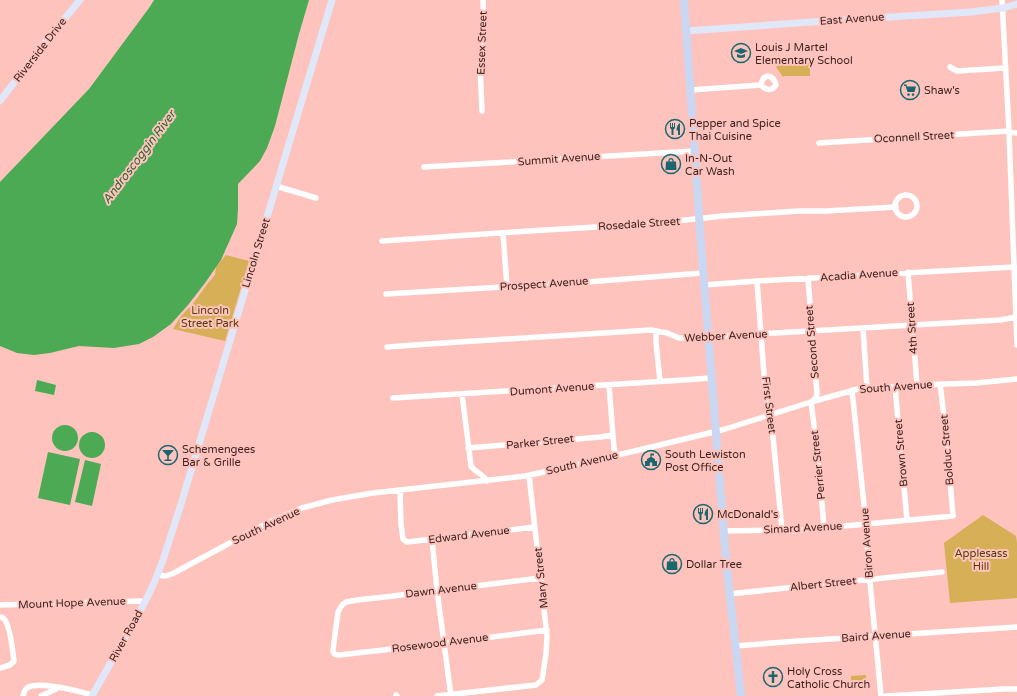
<svg xmlns="http://www.w3.org/2000/svg" width="1017" height="696" viewBox="0 0 1017 696" font-family="'Varela Round',sans-serif">
<style>
.green{fill:#d6af57}
.water{fill:#4caa54}
.lines{fill:none;stroke-linecap:round;stroke-linejoin:round}
.minor{stroke:#fff;stroke-width:5.5}
.major{stroke:#dfe7f8;stroke-width:7}
.highway{stroke:#c9d7f3;stroke-width:8}
.labels{text-anchor:middle;dominant-baseline:central;stroke-width:4;stroke-linejoin:round;paint-order:stroke}
.street-label{font-size:11px;fill:#3b1f1d;stroke:#fec3bd}
.poi-label{font-size:11px;fill:#3b1f1d;stroke:#fec3bd;text-anchor:start}
.park-label{font-size:11px;fill:#533e06;stroke:#fec3bd}
.water-label{font-size:12px;font-style:italic;fill:#27662d;stroke:#fec3bd}
</style>
<rect width="100%" height="100%" fill="#fec3bd"/>
<path class="green" d="M783,62H810V76H785L783,77L776,67Z
M226,255L249,261L225,341L173,329L181,316L192,305L208,283L215,275L216,267Z
M983,515L1016,536L1017,543V598L950,603L944,543Z
M866,675V687H851V676Z"/>
<path class="water" d="M154,0H309L299,34L275,126L267,148L260,161L238,184V209L237,224L221,260L205,283L188,305L171,324L153,337L139,344L114,348L79,346L50,353L34,355L17,353L0,346V182L89,89L149,8Z
M37,380L56,385L54,395L35,391Z
M52 438a13 13 0 1 1 26 0a13 13 0 1 1-26 0Z
M79 445a13 13 0 1 1 26 0a13 13 0 1 1-26 0Z
M48,452L80,459L70,505L38,498Z
M85,460L101,464L92,506L75,502Z"/>
<g class="lines">
<path class="minor" d="M1002,0L1009,131L1017,345
M950,67L957,71L1005,68
M690,90L761,85C765,90 772,92 776,85C775,80 773,77 768,76C763,77 762,80 761,85
M482,111L480,64L483,55L484,29L483,0
M819,143L1009,131L1015,133H1017
M424,167L694,151
M276,186L316,198
M895 206a11 11 0 1 1 22 0a11 11 0 1 1-22 0Z
M503,233L507,287
M382,241L529,231L648,224L723,216L799,211H826L896,207
M908,272L917,385
M808,278L817,393L816,398L811,402L817,448L824,527
M757,281L765,388L767,404L772,427L782,530
M704,285L757,281L1015,267
M386,294L587,282L703,273
M863,328L867,388
M656,331V342L660,381
M387,347L428,344L651,330L667,333L679,338L708,337L1000,320L1017,317
M609,385L614,448L616,456
M895,386L907,520
M852,390L866,524L869,571L881,696
M462,394L471,466C475,472 483,474 487,481
M393,398L652,382L683,380L711,378
M468,448L601,437L612,435
M400,490L401,524L403,539L407,542L535,527
M724,531L771,530L791,531L953,516L946,432L940,384
M432,540L437,590L451,696
M157,575L166,576L174,573L252,531L270,522L302,508L332,500L373,493L525,476L572,466L722,430L811,402L858,389L917,385L976,383L1017,379
M540,578L385,597L357,600L346,602L342,605L338,612L333,650C333,654 335,655 339,655L445,643L547,630
M729,594L942,572
M0,605L140,601L145,602
M0,617C1,617 2,617 3,618C10,622 13,653 14,661L10,665L0,668
M735,646L798,641L846,638L1017,627
M396,695L397,696
M23,696C24,693 24,690 27,688C38,680 80,692 93,695V696
M41,696L56,689
M437,696L536,685L542,680L546,654L547,636L529,475
M886,696L1004,689H1017"/>
<path class="major" d="M686,31L825,21L971,12L1003,8L1017,4
M0,101L42,46L80,0
M92,696L145,602L154,583L163,560L182,501L332,0"/>
<path class="highway" d="M684,0L701,244L726,560L741,696"/>
</g>
<defs>
<symbol id="school-ring" viewBox="-11 -11 22 22"><circle r="9.5" fill="#fec3bd" stroke="#1b676f" stroke-width="1.5"/><path d="M0-5L7-2L0 1L-7-2ZM-4 1L0 2.5L4 1V4Q0 6-4 4Z" fill="#1b676f"/></symbol>
<symbol id="supermarket-ring" viewBox="-11 -11 22 22"><circle r="9.5" fill="#fec3bd" stroke="#1b676f" stroke-width="1.5"/><path d="M-6-5.5h2.5l.6 2H6L4.5 2H-2.5L-4.4-4H-6ZM-1.5 3.2a1.3 1.3 0 1 0 .1 0ZM3 3.2a1.3 1.3 0 1 0 .1 0Z" fill="#1b676f"/></symbol>
<symbol id="restaurant-ring" viewBox="-11 -11 22 22"><circle r="9.5" fill="#fec3bd" stroke="#1b676f" stroke-width="1.5"/><path d="M-5-6h1v4h1v-4h1v4h1v-4h1v5L-1.5 .5V6h-2V.5L-5-1ZM5-6V6H3V1.5H1.5Q1.5-4 5-6Z" fill="#1b676f"/></symbol>
<symbol id="shop-ring" viewBox="-11 -11 22 22"><circle r="9.5" fill="#fec3bd" stroke="#1b676f" stroke-width="1.5"/><path d="M-5-2.5h2.3a2.7 3.5 0 0 1 5.4 0H5L5.5 6h-11ZM-1.5-2.5h3a1.5 2.3 0 0 0-3 0Z" fill="#1b676f"/></symbol>
<symbol id="bar-ring" viewBox="-11 -11 22 22"><circle r="9.5" fill="#fec3bd" stroke="#1b676f" stroke-width="1.5"/><path d="M-6-5H6L.8 .8V4.5H3.5V6h-7V4.5H-.8V.8Z" fill="#1b676f"/></symbol>
<symbol id="civic-ring" viewBox="-11 -11 22 22"><circle r="9.5" fill="#fec3bd" stroke="#1b676f" stroke-width="1.5"/><path d="M-.6-6.5H3V-4.5H.6V-3L4-1V1h2V6H-6V1h2V-1L-.6-3ZM-1.2 2.5V6h2.4V2.5Z" fill="#1b676f"/></symbol>
<symbol id="church-ring" viewBox="-11 -11 22 22"><circle r="9.5" fill="#fec3bd" stroke="#1b676f" stroke-width="1.5"/><path d="M-1.2-6h2.4v3.5h3.3v2.4h-3.3V6h-2.4V-.1h-3.3v-2.4h3.3Z" fill="#1b676f"/></symbol>
</defs>
<g fill-rule="evenodd">
<use href="#school-ring" x="730" y="42" width="22" height="22"/>
<use href="#supermarket-ring" x="899" y="79" width="22" height="22"/>
<use href="#restaurant-ring" x="664" y="118" width="22" height="22"/>
<use href="#shop-ring" x="660" y="153" width="22" height="22"/>
<use href="#bar-ring" x="157" y="444" width="22" height="22"/>
<use href="#civic-ring" x="640" y="449" width="22" height="22"/>
<use href="#restaurant-ring" x="692" y="503" width="22" height="22"/>
<use href="#shop-ring" x="661" y="553" width="22" height="22"/>
<use href="#church-ring" x="762" y="666" width="22" height="22"/>
</g>
<g class="labels">
<g class="street-label">
<text transform="translate(852 19) rotate(-4)">East Avenue</text>
<text transform="translate(482 43) rotate(-88)">Essex Street</text>
<text transform="translate(40 50) rotate(-52)">Riverside Drive</text>
<text transform="translate(914 137) rotate(-3)">Oconnell Street</text>
<text transform="translate(559 159) rotate(-4)">Summit Avenue</text>
<text transform="translate(639 224) rotate(-4)">Rosedale Street</text>
<text transform="translate(256 253) rotate(-73)">Lincoln Street</text>
<text transform="translate(859 275) rotate(-4)">Acadia Avenue</text>
<text transform="translate(544 284) rotate(-4)">Prospect Avenue</text>
<text transform="translate(912 328) rotate(-94)">4th Street</text>
<text transform="translate(726 336) rotate(-3)">Webber Avenue</text>
<text transform="translate(812 342) rotate(-95)">Second Street</text>
<text transform="translate(896 387) rotate(-4)">South Avenue</text>
<text transform="translate(552 389) rotate(-4)">Dumont Avenue</text>
<text transform="translate(769 405) rotate(83)">First Street</text>
<text transform="translate(540 442) rotate(-6)">Parker Street</text>
<text transform="translate(947 450) rotate(-95)">Bolduc Street</text>
<text transform="translate(901 453) rotate(-95)">Brown Street</text>
<text transform="translate(582 463) rotate(-13)">South Avenue</text>
<text transform="translate(818 465) rotate(-96)">Perrier Street</text>
<text transform="translate(266 526) rotate(-25)">South Avenue</text>
<text transform="translate(803 528) rotate(-3)">Simard Avenue</text>
<text transform="translate(469 535) rotate(-7)">Edward Avenue</text>
<text transform="translate(867 543) rotate(-94)">Biron Avenue</text>
<text transform="translate(541 578) rotate(-96)">Mary Street</text>
<text transform="translate(823 584) rotate(-6)">Albert Street</text>
<text transform="translate(441 590) rotate(-7)">Dawn Avenue</text>
<text transform="translate(72 603) rotate(-2)">Mount Hope Avenue</text>
<text transform="translate(126 636) rotate(-61)">River Road</text>
<text transform="translate(876 636) rotate(-4)">Baird Avenue</text>
<text transform="translate(440 643) rotate(-7)">Rosewood Avenue</text>
</g>
<g class="poi-label">
<text x="755" y="47">Louis J Martel<tspan x="755" dy="13">Elementary School</tspan></text>
<text x="924" y="90">Shaw's</text>
<text x="689" y="123">Pepper and Spice<tspan x="689" dy="13">Thai Cuisine</tspan></text>
<text x="685" y="158">In-N-Out<tspan x="685" dy="13">Car Wash</tspan></text>
<text x="182" y="449">Schemengees<tspan x="182" dy="13">Bar &amp; Grille</tspan></text>
<text x="665" y="454">South Lewiston<tspan x="665" dy="13">Post Office</tspan></text>
<text x="717" y="514">McDonald's</text>
<text x="686" y="564">Dollar Tree</text>
<text x="787" y="671">Holy Cross<tspan x="787" dy="13">Catholic Church</tspan></text>
</g>
<g class="park-label">
<text x="210" y="310">Lincoln<tspan x="210" dy="13">Street Park</tspan></text>
<text x="981" y="553">Applesass<tspan x="981" dy="13">Hill</tspan></text>
</g>
<g class="water-label">
<text transform="translate(139 157) rotate(-53)">Androscoggin River</text>
</g>
</g>
</svg>
